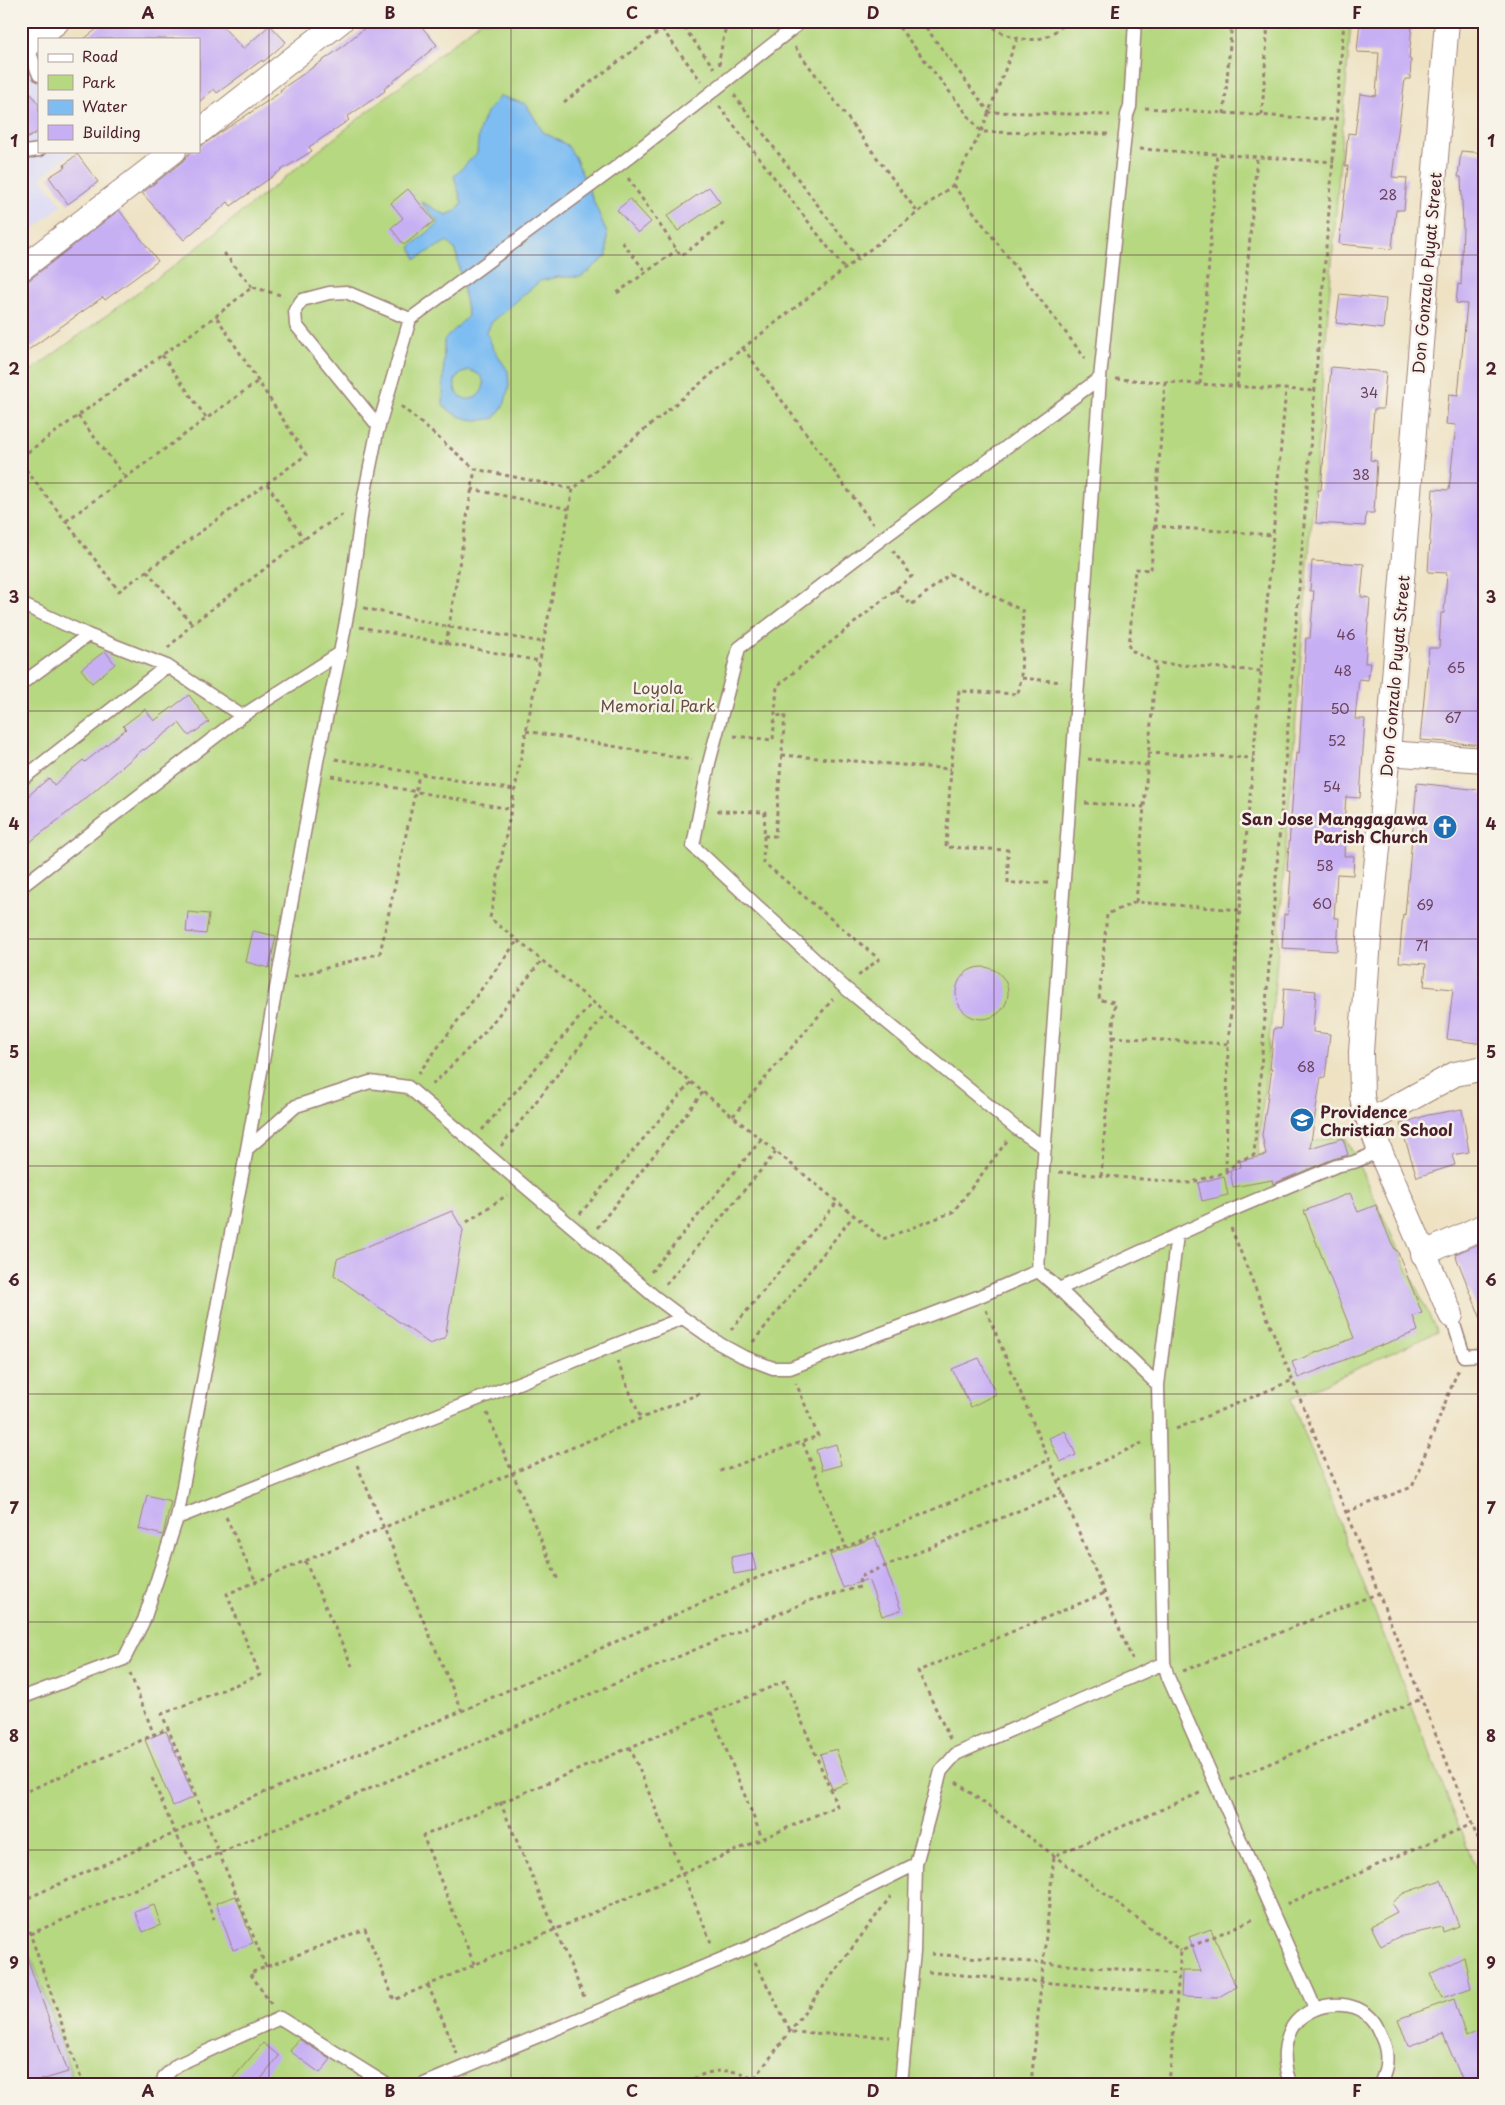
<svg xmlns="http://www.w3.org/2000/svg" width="1505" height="2105" viewBox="0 0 1505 2105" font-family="'Playpen Sans',sans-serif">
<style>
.built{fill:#d7d7f8}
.industrial{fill:#bfc2dd}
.green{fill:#b6d880;stroke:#807c56}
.water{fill:#7ebdf2;stroke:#646e8e;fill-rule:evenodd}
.building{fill:#c7aff4}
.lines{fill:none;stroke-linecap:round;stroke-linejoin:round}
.service-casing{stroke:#9c8077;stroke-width:15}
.minor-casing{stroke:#9c8077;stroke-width:26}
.primary-casing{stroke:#9c8077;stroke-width:30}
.path{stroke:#9c8077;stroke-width:3;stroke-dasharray:4 4;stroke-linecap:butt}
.service{stroke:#fff;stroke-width:12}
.minor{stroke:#fff;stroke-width:24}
.primary{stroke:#fff;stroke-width:28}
.grid{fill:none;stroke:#4a1f2b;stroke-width:1;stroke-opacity:0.55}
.labels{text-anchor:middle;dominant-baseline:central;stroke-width:5;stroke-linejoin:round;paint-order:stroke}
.number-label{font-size:14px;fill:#69435d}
.street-label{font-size:16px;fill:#4a1f2b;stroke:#f7f3e8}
.park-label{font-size:16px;fill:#654d40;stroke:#f7f3e8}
.poi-label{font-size:16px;font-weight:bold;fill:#4a1f2b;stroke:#f7f3e8;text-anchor:end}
.neatline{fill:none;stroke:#4a1f2b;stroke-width:2}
.grid-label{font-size:16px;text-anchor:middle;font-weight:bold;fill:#4a1f2b}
</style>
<rect width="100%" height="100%" fill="#f7f3e8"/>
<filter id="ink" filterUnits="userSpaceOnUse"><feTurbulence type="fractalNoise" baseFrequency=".02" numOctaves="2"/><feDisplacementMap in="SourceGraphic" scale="10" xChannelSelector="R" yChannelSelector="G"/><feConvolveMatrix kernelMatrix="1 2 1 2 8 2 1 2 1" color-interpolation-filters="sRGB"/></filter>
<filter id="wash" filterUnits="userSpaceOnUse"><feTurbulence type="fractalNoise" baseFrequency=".0096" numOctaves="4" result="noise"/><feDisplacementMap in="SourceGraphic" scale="20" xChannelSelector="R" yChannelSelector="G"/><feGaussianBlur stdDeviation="1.12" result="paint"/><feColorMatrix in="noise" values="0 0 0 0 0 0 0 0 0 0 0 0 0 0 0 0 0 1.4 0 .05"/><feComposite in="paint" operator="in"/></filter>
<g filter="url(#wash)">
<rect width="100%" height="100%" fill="#eee2c3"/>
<path class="built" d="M39,62V151H74L41,177L62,205L31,231L21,219V75Z"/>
<path class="industrial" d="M21,1930L53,2017L74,2084H21Z"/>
<path class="green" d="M481,21H1351L1276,972L1258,1155L1344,1134L1437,1332L1291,1399L1484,1890V2084H74L53,2017L21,1930V378L183,259Z"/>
<path class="water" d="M500,96L526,104L543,132L567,145L575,157L607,233V256L581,277H558L540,281L491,323L487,333L493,348L508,371L509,386L505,403L495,418C475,423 457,419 443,405L444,340L468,316L456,251L447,241L416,259L410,247L439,223L420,201L446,215L456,211L462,203L454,176L477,153C479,124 481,118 500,96ZM468,370C499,377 477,409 460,396C454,391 454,385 456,377Z"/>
<g id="blocks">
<path class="building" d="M107,21H218L243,49L270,25L286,42L263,62L262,60L217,93L214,89L199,102V39H84Z
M373,21H417L437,45L384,89L385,91L347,117L349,120L309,147L312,151L280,171L231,206L228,202L184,240L142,193L182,162L191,151H199V147L281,92L280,90L338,50Z
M1360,21L1412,25L1409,59L1411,60L1410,79H1405L1392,177L1407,178L1404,210H1396L1392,249L1339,244L1348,166H1345L1348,133L1355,134L1360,94L1376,96L1379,53L1357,52Z
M21,79L39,105V131L21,142Z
M1461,151L1484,153V745L1420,740L1429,648H1439L1441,613H1444L1447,573L1428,572L1433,489L1449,490L1456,425L1446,424L1449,394L1458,395L1467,304L1456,303L1458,284L1461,285L1463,227L1461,177H1458Z
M77,154L98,182L68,204L49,177L65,167L64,165Z
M709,187L720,202L678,231L667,216Z
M408,189L434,221L404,245L391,228L403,218L391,203Z
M630,199L651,222L638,233L617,210Z
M119,210L158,261L105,300L103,297L21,355V282L29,280Z
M1340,294L1386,299L1383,329L1336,323Z
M1331,367L1386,372L1383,409H1374L1370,460L1377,461L1374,513H1366L1365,526L1316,523L1318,490H1321Z
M1312,561L1364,564L1361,597L1370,598L1365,663H1370L1368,680L1359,679L1355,719H1365L1360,798L1346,797L1343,837H1345L1344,856H1354L1353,875L1337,874L1334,918H1339L1337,951L1282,948L1284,914L1288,915L1291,871H1287L1296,753L1299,754L1306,638H1310L1314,591H1310Z
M105,651L115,664L92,683L81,669Z
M189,695L209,722L189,736L179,723L144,750L143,749L85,799L21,849V802L49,778L54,785L83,760L85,762L126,729L123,726L145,709L154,721Z
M1417,783L1480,790V794H1484V1044L1447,1039L1453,989L1424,986L1426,964L1399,962L1403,914L1405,915Z
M188,912L209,914L206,934L186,932Z
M253,931L276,936L269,968L246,962Z
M956 993a26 26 0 1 1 52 0a26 26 0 1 1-52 0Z
M1284,988L1316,991L1313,1032L1330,1034L1325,1078L1321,1077L1310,1148L1343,1138L1348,1155L1333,1159L1273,1184L1272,1180L1233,1187L1230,1170L1241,1167L1240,1161L1266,1155L1262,1135L1272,1069H1270L1274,1028L1281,1029Z
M1462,1109L1469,1152L1452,1155L1455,1165L1417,1177L1400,1124L1428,1115Z
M1224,1176L1228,1195L1202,1201L1198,1183Z
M1350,1193L1358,1212L1376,1205L1390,1240L1396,1251L1397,1250L1422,1313L1413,1316L1418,1331L1298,1378L1292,1362L1354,1338L1304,1211Z
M452,1211L463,1230L445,1338L430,1344L334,1275L337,1259Z
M1484,1242V1324H1483L1455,1254Z
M979,1358L996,1394L971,1407L952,1369Z
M1065,1431L1076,1455L1060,1462L1049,1438Z
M836,1444L841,1465L822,1470L816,1450Z
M147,1495L171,1501L163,1535L139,1529Z
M875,1537L901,1610L882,1616L868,1579L843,1588L830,1555Z
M752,1553L756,1570L734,1574L731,1557Z
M166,1731L194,1797L173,1806L145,1740Z
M836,1749L848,1783L832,1789L820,1754Z
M1441,1880L1459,1926L1443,1932L1442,1927L1398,1937L1381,1946L1371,1926L1397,1912L1391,1903L1404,1893Z
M236,1896L253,1943L233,1950L216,1903Z
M154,1905L161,1925L143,1932L135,1912Z
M1211,1929L1236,1987L1217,1998L1181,1997L1182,1971H1201L1189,1937Z
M21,1947H23L68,2072L28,2084H21Z
M1464,1957L1471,1988L1442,1998L1430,1974Z
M1454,1999L1466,2037L1484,2028V2077L1470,2084H1464L1443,2034L1408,2046L1398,2019Z
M299,2039L331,2059L320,2073L290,2051Z
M263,2043L279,2056L257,2084H228Z"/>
</g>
</g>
<g filter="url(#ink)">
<use href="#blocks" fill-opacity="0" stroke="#9c8077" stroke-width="1"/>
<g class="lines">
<defs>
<path id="service" d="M26,44L39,75
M21,151L25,152L39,150
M379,427L296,325L295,310L302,300L329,293L346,292L410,319
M21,604L88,635L167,666L242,716
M21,684L88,635
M21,780L167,666
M21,887L242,716L340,653
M1045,1148L1016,1128L844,987L693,846L709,763L739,648L883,538L1100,378
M247,1149L296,1106L370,1082L408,1087L655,1297L683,1318L720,1344L742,1356L773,1368H790L980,1296L1038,1271L1059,1289L1225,1213L1336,1166L1354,1162L1380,1151
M1177,1235L1158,1385L1164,1663L1168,1677L1315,2008
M1038,1271L1043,1171L1100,378L1127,115L1130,107L1135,21
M1059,1289L1158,1385
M1451,1315L1464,1356L1484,1355
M177,1518L683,1318
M21,1698L124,1659L144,1620L177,1518L247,1149L318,756L340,653L349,605L363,502L377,432L410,319L619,165L802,21
M162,2084L164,2077L177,2065L280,2018L386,2084
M424,2084L748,1948L916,1864
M901,2084L914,1952L916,1864L941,1771L956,1754L1164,1663
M1292,2084C1286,2076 1284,2061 1285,2051C1286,2041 1289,2030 1296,2022C1315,2001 1356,1997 1374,2022C1377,2026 1379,2032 1381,2036C1389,2052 1388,2068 1380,2084"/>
<path id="minor" d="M1447,21L1388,753L1370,925L1361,1052L1362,1097L1365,1110L1380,1151L1451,1315
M199,132L341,21
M21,269L174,151
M1388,753L1484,760
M1370,1121L1455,1074L1484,1068
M1423,1254L1484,1226"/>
<path id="primary" d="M21,47L55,21"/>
</defs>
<use href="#service" class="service-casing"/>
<use href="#minor" class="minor-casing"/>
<use href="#primary" class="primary-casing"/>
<path class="path" d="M679,21L714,68
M894,21L981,132L1109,134
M921,21L989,112L1110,115
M988,21C999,36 1027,44 1045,37C1053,34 1062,26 1068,21
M662,29L701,81
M795,47L918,213
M720,65L719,60L727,21
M734,95L858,258
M564,102L673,21
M719,106L844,268
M1145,108L1336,120
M1224,114L1232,21
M1262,115L1268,21
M1140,149L1334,162
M628,178L681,256L727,221
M953,185L1085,358
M622,242L646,272
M224,253L252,287
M617,293L677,250
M743,348L873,524
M162,355L207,419
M1116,379L1315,391
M1165,382L1151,570L1135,569L1129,649L1156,663L1261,671
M1200,384L1217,153
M1237,386L1257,157
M401,406L475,469L573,489
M78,416L126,478
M21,457L216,316L252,287L284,296
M21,463L119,591L306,455L216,316
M267,484L304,539
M471,489L569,509
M66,521L258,381
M1154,526L1273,535
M147,571L192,624
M895,589L911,605L950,574L1023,611L1021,678
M364,608L449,627L543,642
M360,627L539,661
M446,644L475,469
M168,648L192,624L304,539L345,513
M526,731L692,760
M734,736L773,740L777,686L912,576L893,551
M1148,753L1253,758
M782,755L951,769
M335,759L514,790
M1088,759L1147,765
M331,776L510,809
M1085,803L1144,807
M717,811L765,812L763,862L879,959L858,976
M764,836H775L785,715L774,716
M1048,883H1008V850L946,847L951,769L959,691L1018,694L1021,678L1062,682
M1136,902L1156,663
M294,977L380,953L419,775
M1112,1037L1228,1044
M418,1074L518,940
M432,1085L485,1032L542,960
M733,1116L833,999
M482,1130L593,1002
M1007,1141L953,1212L883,1239L490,918L573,489L743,348L953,185L981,132L1017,39
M501,1146L606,1013
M1226,1171L1228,1044L1286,389
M1059,1172L1189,1183L1226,1172L1238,1161L1254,1155L1344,21
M1101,1176L1115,1002L1099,1000L1107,914L1136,902L1240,910
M580,1214L691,1082
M467,1222L507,1195
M597,1228L703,1092
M1231,1228L1484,1854
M651,1272L761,1140
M666,1284L776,1152
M986,1310L1132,1659
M731,1330L837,1202
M753,1342L854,1215
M617,1361L641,1419
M487,1413L558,1580
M1176,1429L1293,1380
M803,1443L846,1547
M357,1465L462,1711
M720,1471L818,1436L796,1383
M1059,1481L1142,1443
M1346,1512L1412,1487L1458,1370
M226,1517L256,1582
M305,1561L352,1666
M1183,1671L1379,1593
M130,1673L154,1735
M711,1712L762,1838
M950,1739L918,1671L1105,1593
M630,1747L712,1945
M152,1778L175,1833L193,1863L214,1919
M1231,1780L1421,1699
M956,1782L1181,1951
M21,1794L169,1728
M500,1802L585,1999
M21,1901L175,1833L205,1817L462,1711L759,1577L846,1547L1049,1460
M1287,1904L1472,1824
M21,1908L83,2084
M30,1934L811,1600L860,1587L859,1577L1064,1492
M931,1954L1179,1974
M755,1962L791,2032L890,2037
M266,1967L162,1714L260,1675L227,1594L701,1393
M928,1972L1177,1994
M428,1985L457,2054
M271,2004L250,1973L365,1929L394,2000L837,1806L785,1681L423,1836L474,1964
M755,2078L891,1896
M918,2082L934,2084
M687,2084C706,2066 743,2067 761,2084
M1031,2084L1054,1856L1202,1792
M1169,2084L1181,1951L1256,1918"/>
<use href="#service" class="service"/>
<use href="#minor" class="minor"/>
<use href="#primary" class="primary"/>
</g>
</g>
<path class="grid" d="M269,21V2084M511,21V2084M752,21V2084M994,21V2084M1236,21V2084M21,255H1484M21,483H1484M21,711H1484M21,939H1484M21,1166H1484M21,1394H1484M21,1622H1484M21,1850H1484"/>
<defs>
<symbol id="church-disc" viewBox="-11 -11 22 22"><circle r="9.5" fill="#1f6fb2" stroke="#f7f3e8"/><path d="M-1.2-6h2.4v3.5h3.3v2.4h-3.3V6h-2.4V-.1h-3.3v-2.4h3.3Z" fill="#fff"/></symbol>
<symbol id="school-disc" viewBox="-11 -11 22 22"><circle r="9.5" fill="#1f6fb2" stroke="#f7f3e8"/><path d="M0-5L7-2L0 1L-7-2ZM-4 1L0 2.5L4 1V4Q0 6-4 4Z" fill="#fff"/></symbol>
</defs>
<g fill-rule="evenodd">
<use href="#church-disc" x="1431" y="813" width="28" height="28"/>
<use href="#school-disc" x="1288" y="1106" width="28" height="28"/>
</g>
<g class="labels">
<g class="number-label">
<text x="1388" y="194">28</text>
<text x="1369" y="392">34</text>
<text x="1361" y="474">38</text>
<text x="1346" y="634">46</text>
<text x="1456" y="667">65</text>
<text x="1343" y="670">48</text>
<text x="1340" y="708">50</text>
<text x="1453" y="717">67</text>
<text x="1337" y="740">52</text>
<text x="1332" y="786">54</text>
<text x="1325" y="865">58</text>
<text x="1322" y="903">60</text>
<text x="1425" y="904">69</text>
<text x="1422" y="945">71</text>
<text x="1306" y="1066">68</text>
</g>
<g class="street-label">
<text transform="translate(1426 273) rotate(-85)">Don Gonzalo Puyat Street</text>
<text transform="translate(1394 676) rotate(-85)">Don Gonzalo Puyat Street</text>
</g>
<g class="park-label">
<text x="658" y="687">Loyola<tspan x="658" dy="18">Memorial Park</tspan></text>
</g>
<g class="poi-label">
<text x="1428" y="818">San Jose Manggagawa<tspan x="1428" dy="18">Parish Church</tspan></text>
<text x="1320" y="1111" text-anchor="start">Providence<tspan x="1320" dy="18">Christian School</tspan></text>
</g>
</g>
<rect width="1505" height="2105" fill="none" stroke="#f7f3e8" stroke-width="55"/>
<rect x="38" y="38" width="162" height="115" fill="#f7f3e8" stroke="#b29e9c"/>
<rect x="48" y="54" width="25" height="8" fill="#ffffff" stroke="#b29e9c"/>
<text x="82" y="62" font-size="15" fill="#4a1f2b">Road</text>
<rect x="48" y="75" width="25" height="15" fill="#b6d880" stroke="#b29e9c"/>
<text x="82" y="88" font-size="15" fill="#4a1f2b">Park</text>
<rect x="48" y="100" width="25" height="15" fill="#7ebdf2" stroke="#b29e9c"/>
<text x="82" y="112" font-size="15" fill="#4a1f2b">Water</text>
<rect x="48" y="125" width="25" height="15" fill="#c7aff4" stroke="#b29e9c"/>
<text x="82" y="138" font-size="15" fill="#4a1f2b">Building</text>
<rect x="28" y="28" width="1450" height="2050" class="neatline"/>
<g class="grid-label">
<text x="148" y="19">A</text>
<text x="390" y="19">B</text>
<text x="632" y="19">C</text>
<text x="873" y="19">D</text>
<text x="1115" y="19">E</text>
<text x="1357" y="19">F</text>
<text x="14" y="147">1</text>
<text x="1491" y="147">1</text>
<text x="14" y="375">2</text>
<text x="1491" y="375">2</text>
<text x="14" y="603">3</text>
<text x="1491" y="603">3</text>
<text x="14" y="830">4</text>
<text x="1491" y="830">4</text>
<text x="14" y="1058">5</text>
<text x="1491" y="1058">5</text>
<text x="14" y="1286">6</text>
<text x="1491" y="1286">6</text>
<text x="14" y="1514">7</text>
<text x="1491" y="1514">7</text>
<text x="14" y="1742">8</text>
<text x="1491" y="1742">8</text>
<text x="14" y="1969">9</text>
<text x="1491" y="1969">9</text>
<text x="148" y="2097">A</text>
<text x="390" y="2097">B</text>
<text x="632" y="2097">C</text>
<text x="873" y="2097">D</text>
<text x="1115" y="2097">E</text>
<text x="1357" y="2097">F</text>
</g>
</svg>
